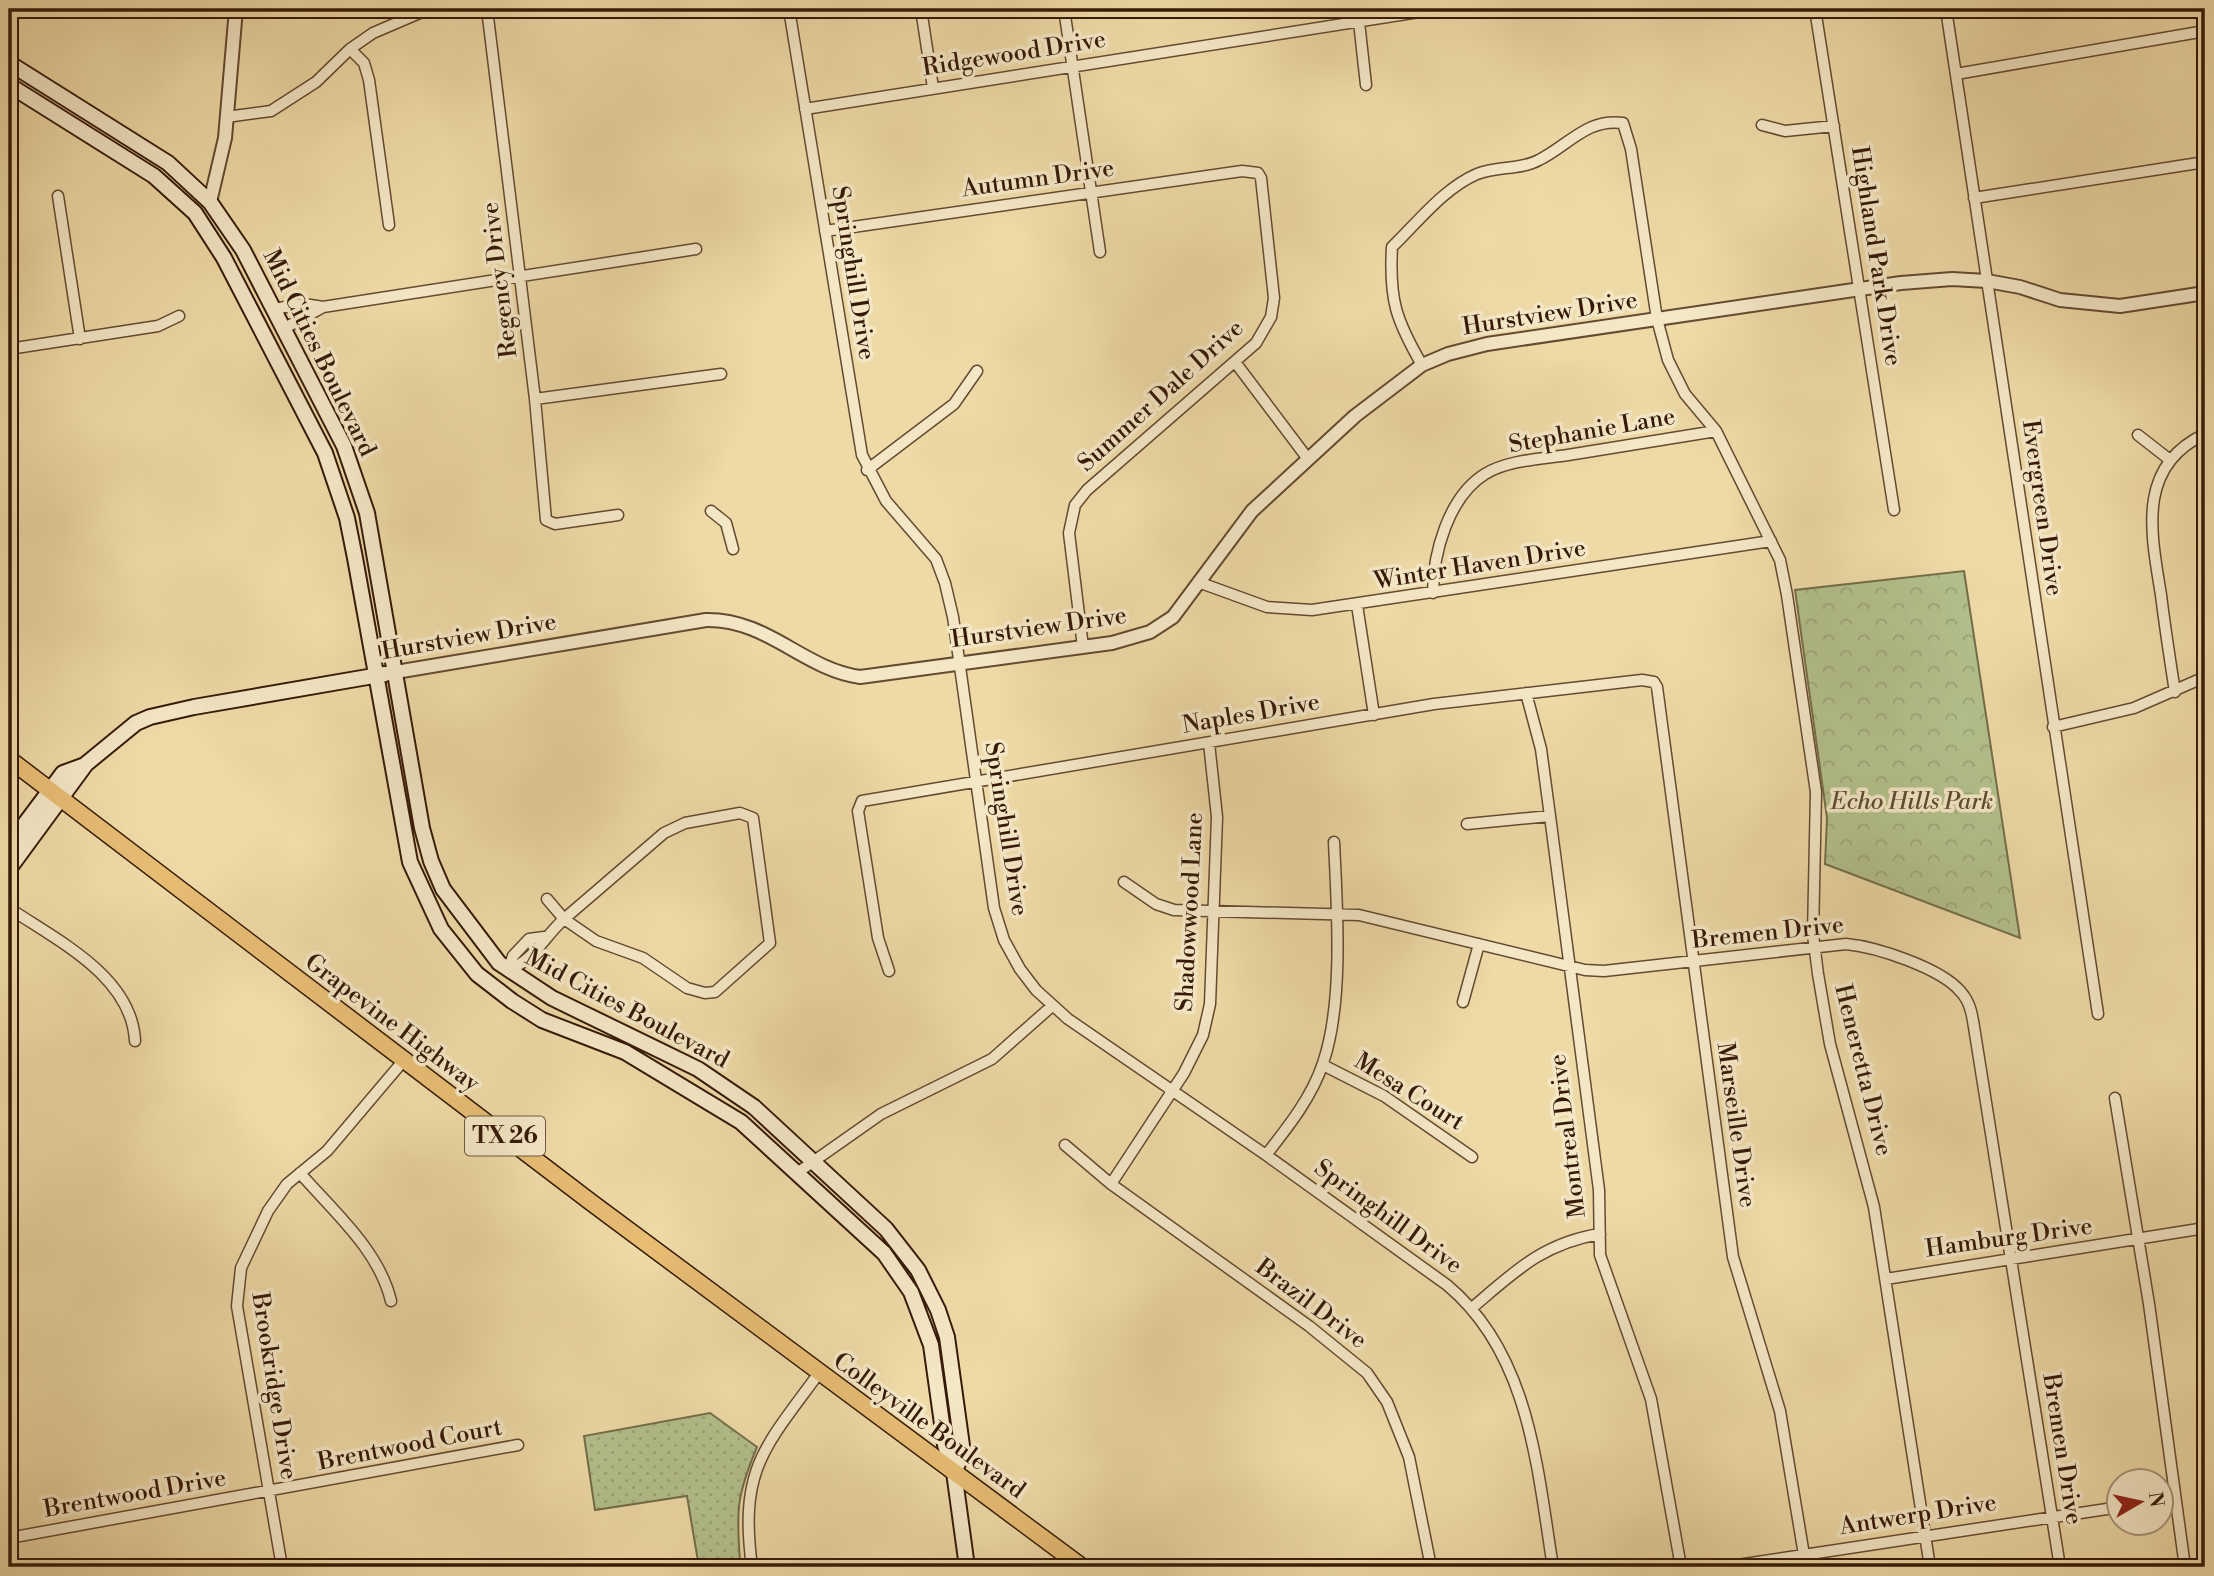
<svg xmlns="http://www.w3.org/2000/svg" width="2214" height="1576" viewBox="0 0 2214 1576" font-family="'Libre Bodoni',serif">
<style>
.grass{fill:url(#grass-dots);stroke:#746e4a;stroke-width:2}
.forest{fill:url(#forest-crowns);stroke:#746e4a;stroke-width:2}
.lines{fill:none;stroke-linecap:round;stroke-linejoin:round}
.minor-casing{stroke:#644a30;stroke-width:13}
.tertiary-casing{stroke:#644a30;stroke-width:16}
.secondary-casing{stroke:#361a08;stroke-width:18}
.primary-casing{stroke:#361a08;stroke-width:19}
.minor{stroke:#f4e7c6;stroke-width:10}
.tertiary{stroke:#f4e7c6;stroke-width:12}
.secondary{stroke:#f4e7c6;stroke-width:14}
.primary{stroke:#e7bd74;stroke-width:16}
.labels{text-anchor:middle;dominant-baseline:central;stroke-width:7;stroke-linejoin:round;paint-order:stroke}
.shield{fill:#f4e7c6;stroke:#6f5841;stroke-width:2}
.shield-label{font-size:23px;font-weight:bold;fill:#361a08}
.street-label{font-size:24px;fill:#361a08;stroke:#f4e7c6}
.park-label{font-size:24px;font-style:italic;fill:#5c4c30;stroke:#f4e7c6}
</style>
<defs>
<pattern id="grass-dots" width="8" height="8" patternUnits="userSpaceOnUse" patternTransform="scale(1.75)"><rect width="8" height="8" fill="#b3c18c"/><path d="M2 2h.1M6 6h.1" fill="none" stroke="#9ba577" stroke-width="1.8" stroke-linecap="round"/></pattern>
<pattern id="forest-crowns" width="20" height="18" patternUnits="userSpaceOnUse" patternTransform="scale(1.75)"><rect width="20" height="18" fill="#b3c18c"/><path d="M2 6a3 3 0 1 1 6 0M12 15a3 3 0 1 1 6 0" fill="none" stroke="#9ba577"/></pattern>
</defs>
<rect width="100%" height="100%" fill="#eedaa7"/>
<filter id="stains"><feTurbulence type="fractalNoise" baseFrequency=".00286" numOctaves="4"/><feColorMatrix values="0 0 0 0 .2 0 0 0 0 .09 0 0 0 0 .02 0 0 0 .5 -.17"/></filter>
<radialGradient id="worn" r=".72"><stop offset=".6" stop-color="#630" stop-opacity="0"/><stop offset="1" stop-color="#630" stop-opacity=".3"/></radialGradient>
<path class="grass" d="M710,1413L757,1447C737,1495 736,1509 740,1561L699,1567L687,1496L595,1510L584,1436Z"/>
<path class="forest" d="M1964,571L2020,938L1825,864L1827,818L1795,590Z
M2205,1018V1087L2197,1020Z"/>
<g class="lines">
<defs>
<path id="minor" d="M487,9L535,399L546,520L555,524L618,515
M789,9L862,455L886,501L936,559L945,583L953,617L994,908L1004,940L1020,969L1036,990L1068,1019L1266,1155L1447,1285C1530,1354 1537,1468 1553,1567
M921,9L933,88
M1064,9L1100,252
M1815,9L1894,510
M1946,9L2098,1014
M1359,22L1366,85
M350,49L364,63L369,80L389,225
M1956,74L2205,31
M805,109L1438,9
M226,117L271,111L316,82L350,49L373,33L429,9
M1762,125L1785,131L1834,126
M58,196L80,339
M1974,198L2205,162
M825,231L1242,171L1258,173L1261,178L1274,298L1271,317L1256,343L1087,490L1075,505L1069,533L1083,647
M273,309L304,304L323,307L696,249
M283,329L323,307
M9,349L158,326L179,316
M1235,362L1308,459
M1422,365C1396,320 1389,300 1392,247C1417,223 1444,188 1477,174C1497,166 1521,170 1539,160C1569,145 1587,118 1623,123L1631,149L1657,319L1668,360L1685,394L1716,431L1780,560L1787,595L1816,792L1813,935L1818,974L1830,1044L1874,1207L1930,1567
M535,399L721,374
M2138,435L2170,460
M867,470L954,404L977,371
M711,511L726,523L733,549
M1198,582L1267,607L1312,610L1771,541
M1433,593C1433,554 1448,497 1485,474C1508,460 1541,459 1568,455C1617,447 1666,439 1716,431
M1357,605L1374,715
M2175,692C2170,660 2165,628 2161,595C2151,533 2136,466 2205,434
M1526,693L1541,749L1550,816L1599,1190L1600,1255L1651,1399L1681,1567
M2053,727L2134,708L2205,677
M740,813L753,818L770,943L715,992L705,993L687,988L643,958L596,941L564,919L664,833L685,823Z
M1467,824L1550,816
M1124,882L1156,904L1174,910L1359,915L1585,970L1604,971L1846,944C1877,947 1941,968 1961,992C1970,1002 1972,1014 1974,1027L2060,1567
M9,908C56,940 132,976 135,1041
M508,970C534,961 544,937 564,919L547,899
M508,970L513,956L529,939L544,937
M889,971L878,938L858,811L862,801L1434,704L1642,680L1654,682L1657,687L1733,1257L1780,1411L1806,1567
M1463,1002L1479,944
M1323,1065L1384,1096L1472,1157
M2115,1098L2149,1304L2185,1567
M1065,1145L1111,1184L1309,1326L1367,1373L1387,1402L1409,1457L1431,1567
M1266,1155C1288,1127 1312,1097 1323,1063C1344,1002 1337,907 1334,842
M300,1173C333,1211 379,1250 391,1301
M797,1173L881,1114L992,1059L1052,1006
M1111,1184L1184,1073L1203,1035L1210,1004L1217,817L1209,743
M1886,1279L2205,1228
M1472,1308C1514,1272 1543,1243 1600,1234
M2162,1501L2175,1500
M9,1538L518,1445
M282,1567L237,1306L241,1268L268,1211L287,1184L327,1151L404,1060
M735,1567L752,1564
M752,1567C739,1469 764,1448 819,1373
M1724,1567L2120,1507"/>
<path id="tertiary" d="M210,202L225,138L236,9
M396,672L706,620C768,619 803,669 860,677L1112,643L1150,632L1173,617L1252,511L1355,416L1422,365L1448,354L1487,344L1901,283L1952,279L1987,281L2020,287L2060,300L2120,306L2205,293"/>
<path id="secondary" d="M9,63L168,163L210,202L243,250L344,446L367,513L422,828L431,861L443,889L499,963L552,998L698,1069L754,1107L886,1229L918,1270L938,1310L947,1337L963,1453L954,1472
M9,85L154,176L195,213L224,258L325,453L347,518L355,558L410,862L441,929L477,974L512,1001L542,1020L625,1052L741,1122L884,1253L911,1292L931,1345L945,1445L954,1472L967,1567
M9,845L63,773L85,765
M9,869L86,764L136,723L150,717L194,707L385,674"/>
<path id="primary" d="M9,759L592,1203L1082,1567"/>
</defs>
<use href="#minor" class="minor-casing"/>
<use href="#tertiary" class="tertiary-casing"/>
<use href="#secondary" class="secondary-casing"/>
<use href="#primary" class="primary-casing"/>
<use href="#minor" class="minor"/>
<use href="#tertiary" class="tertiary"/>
<use href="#secondary" class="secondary"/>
<use href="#primary" class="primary"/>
</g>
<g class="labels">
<rect class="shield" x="465" y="1116.5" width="80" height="39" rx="5"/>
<g class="shield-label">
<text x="505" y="1136">TX 26</text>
</g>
<g class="street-label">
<text transform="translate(1014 54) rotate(-9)">Ridgewood Drive</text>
<text transform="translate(1038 179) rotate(-8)">Autumn Drive</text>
<text transform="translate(1876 256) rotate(81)">Highland Park Drive</text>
<text transform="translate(853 273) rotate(81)">Springhill Drive</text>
<text transform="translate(500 280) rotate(-97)">Regency Drive</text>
<text transform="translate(1550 314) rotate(-9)">Hurstview Drive</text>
<text transform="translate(319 353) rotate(64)">Mid Cities Boulevard</text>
<text transform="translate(1161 396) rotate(-42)">Summer Dale Drive</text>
<text transform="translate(1592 431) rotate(-10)">Stephanie Lane</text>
<text transform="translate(2042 508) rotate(82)">Evergreen Drive</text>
<text transform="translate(1480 565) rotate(-9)">Winter Haven Drive</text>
<text transform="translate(1039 628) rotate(-8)">Hurstview Drive</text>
<text transform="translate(469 637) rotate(-10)">Hurstview Drive</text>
<text transform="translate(1251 714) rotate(-10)">Naples Drive</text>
<text transform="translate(1006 829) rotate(81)">Springhill Drive</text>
<text transform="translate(1190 912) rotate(-87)">Shadowwood Lane</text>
<text transform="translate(1768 933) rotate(-6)">Bremen Drive</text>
<text transform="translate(627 1009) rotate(28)">Mid Cities Boulevard</text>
<text transform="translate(392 1023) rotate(37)">Grapevine Highway</text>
<text transform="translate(1863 1070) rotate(76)">Heneretta Drive</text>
<text transform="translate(1409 1092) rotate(32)">Mesa Court</text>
<text transform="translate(1736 1125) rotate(82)">Marseille Drive</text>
<text transform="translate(1568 1136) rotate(-97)">Montreal Drive</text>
<text transform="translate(1388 1217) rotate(36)">Springhill Drive</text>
<text transform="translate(2009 1238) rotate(-8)">Hamburg Drive</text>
<text transform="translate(1311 1304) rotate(37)">Brazil Drive</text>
<text transform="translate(274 1386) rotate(81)">Brookridge Drive</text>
<text transform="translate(929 1426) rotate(36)">Colleyville Boulevard</text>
<text transform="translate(410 1445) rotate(-11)">Brentwood Court</text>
<text transform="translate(2062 1449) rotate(81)">Bremen Drive</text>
<text transform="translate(135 1494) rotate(-10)">Brentwood Drive</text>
<text transform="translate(1918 1515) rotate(-9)">Antwerp Drive</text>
</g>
<g class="park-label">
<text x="1912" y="802">Echo Hills Park</text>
</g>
</g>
<rect width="2214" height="1576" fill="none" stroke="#eedaa7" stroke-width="35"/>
<rect x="10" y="10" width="2193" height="1555" fill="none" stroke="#361a08" stroke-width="3.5"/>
<rect x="18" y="18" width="2179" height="1541" fill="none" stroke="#361a08" stroke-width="2"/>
<g transform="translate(2140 1502) rotate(81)"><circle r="33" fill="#f4e7c6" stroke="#a8957a" stroke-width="2"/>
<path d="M0-5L12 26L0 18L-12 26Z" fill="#8f2418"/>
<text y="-10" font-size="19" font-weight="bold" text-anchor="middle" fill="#361a08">N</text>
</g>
<rect width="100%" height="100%" filter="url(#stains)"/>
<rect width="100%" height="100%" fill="url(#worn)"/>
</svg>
